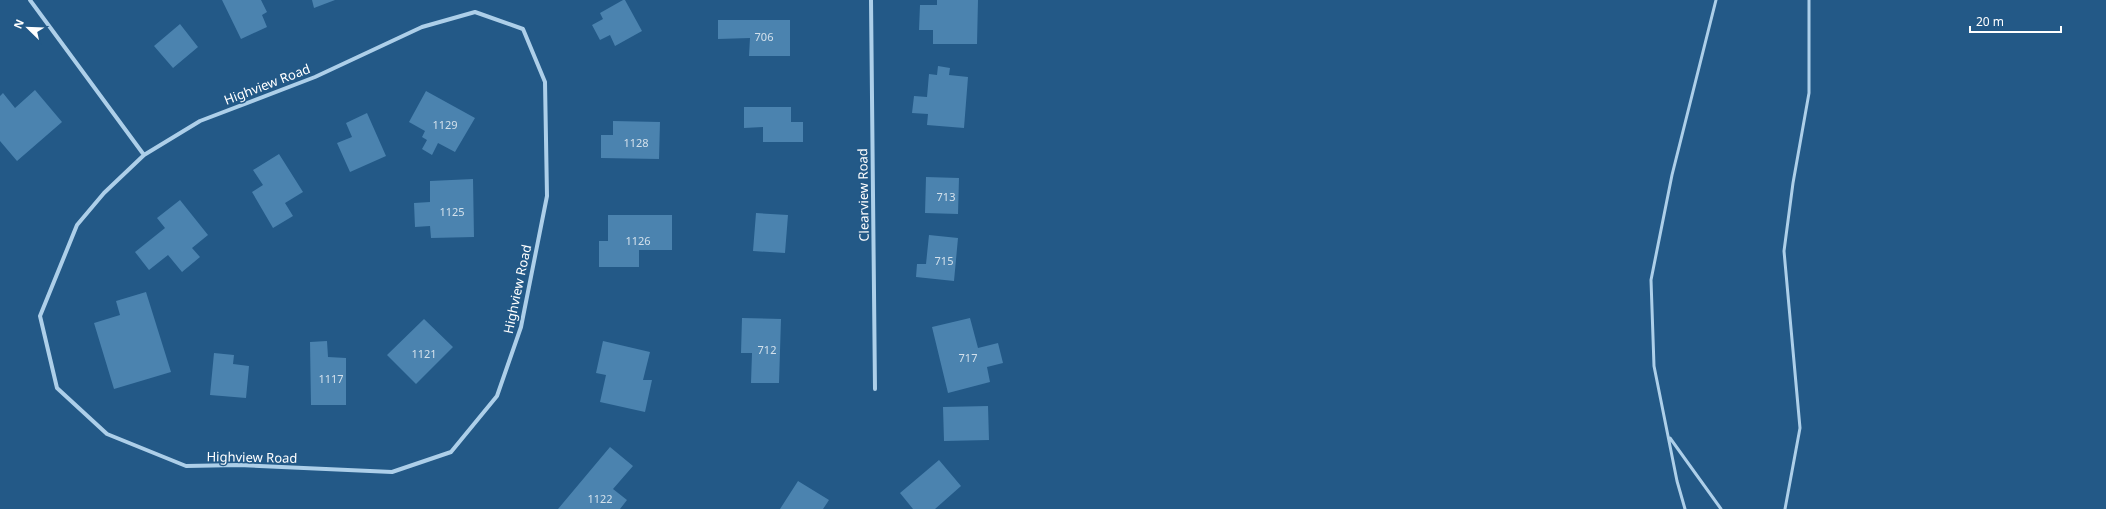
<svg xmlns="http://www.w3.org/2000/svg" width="2106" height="509" viewBox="0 0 2106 509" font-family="'Noto Sans',sans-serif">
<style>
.building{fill:#4b83af}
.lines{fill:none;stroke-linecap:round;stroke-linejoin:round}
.lane{stroke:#adcfe9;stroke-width:3}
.street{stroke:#adcfe9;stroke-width:4}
.labels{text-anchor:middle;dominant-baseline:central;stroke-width:3;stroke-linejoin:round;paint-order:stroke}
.number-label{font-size:11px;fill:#d2e0eb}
.street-label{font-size:13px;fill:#fff;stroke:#235987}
</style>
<rect width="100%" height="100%" fill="#235987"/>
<path class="building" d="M222,0H261L267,12L262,15L267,27L241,39Z
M312,0H335L314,8Z
M623,0H625L642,31L615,46L610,35L600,40L592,25L603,19L600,13Z
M937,0H978L977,44H933V30H919L920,5H937Z
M718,20H790V56H749L750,38L718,39Z
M180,24L198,47L173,68L154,46Z
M938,66L950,68L949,75L968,77L964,128L927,125L928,114L912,113L914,96L927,97L929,74L937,75Z
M35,90L62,122L17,161L0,141V96L3,93L15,108Z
M426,91L475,118L455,152L438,143L432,155L422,149L427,140L422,137L425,131L409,122Z
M744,107H791V122H803V142H763V127L744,128Z
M367,113L386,156L350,172L337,143L352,137L346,123Z
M613,121L660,122L659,159L601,158V135H613Z
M279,154L303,192L285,203L293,216L273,228L252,192L263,185L253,170Z
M926,177L959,178L958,214L925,213Z
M473,179L474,237L431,238L430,226L415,227L414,203L430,202V181Z
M180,200L208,235L192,248L200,257L182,272L168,255L149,270L135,252L165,228L157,218Z
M756,213L788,215L785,253L753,251Z
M608,215H672V250H639V267H599V241H608Z
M929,235L958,238L954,281L916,277L917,264H926Z
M146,292L171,372L114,389L94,323L120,315L116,301Z
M742,318L781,319L779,383H751L752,353H741Z
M970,318L978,348L998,343L1003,363L987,367L990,382L948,393L932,327Z
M424,319L453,347L416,384L387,355Z
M327,341L328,357L346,358V405H311L310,342Z
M603,341L650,352L643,380H652L645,412L600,402L606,375L596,373Z
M214,353L234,355L233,364L249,366L246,398L210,395Z
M988,406L989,440L944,441L943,407Z
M610,447L633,466L613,489L627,500L620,509H558Z
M939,460L961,486L935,509H913L900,493Z
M798,481L829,500L823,509H780Z"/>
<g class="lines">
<path class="lane" d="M1670,438L1721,509
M1685,509L1677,481L1654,366L1651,280L1672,175L1716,0
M1785,509L1800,428L1784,251L1793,183L1809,93V0"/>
<path class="street" d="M30,0L144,155
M871,0L875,389
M475,12L523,29L545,82L547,196L521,327L497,396L451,452L392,472L239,465L186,466L107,434L57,388L40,316L77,225L104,193L144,155L200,121L315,77L422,27Z"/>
</g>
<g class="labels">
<g class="number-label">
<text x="764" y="36">706</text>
<text x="445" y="124">1129</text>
<text x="636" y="142">1128</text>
<text x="946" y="196">713</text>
<text x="452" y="211">1125</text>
<text x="638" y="240">1126</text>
<text x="944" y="260">715</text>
<text x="767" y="349">712</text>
<text x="424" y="353">1121</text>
<text x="968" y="357">717</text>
<text x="331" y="378">1117</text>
<text x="600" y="498">1122</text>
</g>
<g class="street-label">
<text transform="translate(267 84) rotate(-21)">Highview Road</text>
<text transform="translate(863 195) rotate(-91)">Clearview Road</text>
<text transform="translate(517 289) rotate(-78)">Highview Road</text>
<text transform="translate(252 457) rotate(1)">Highview Road</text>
</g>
</g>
<g transform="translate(28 28) rotate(293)" stroke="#235987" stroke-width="3" paint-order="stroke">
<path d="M0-3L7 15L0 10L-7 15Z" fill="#ffffff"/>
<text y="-6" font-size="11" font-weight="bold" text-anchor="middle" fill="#ffffff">N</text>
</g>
<path d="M1970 26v6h91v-6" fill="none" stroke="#ffffff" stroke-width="2"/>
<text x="1976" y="26" font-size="12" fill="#ffffff" stroke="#235987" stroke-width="3" paint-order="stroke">20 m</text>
</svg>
